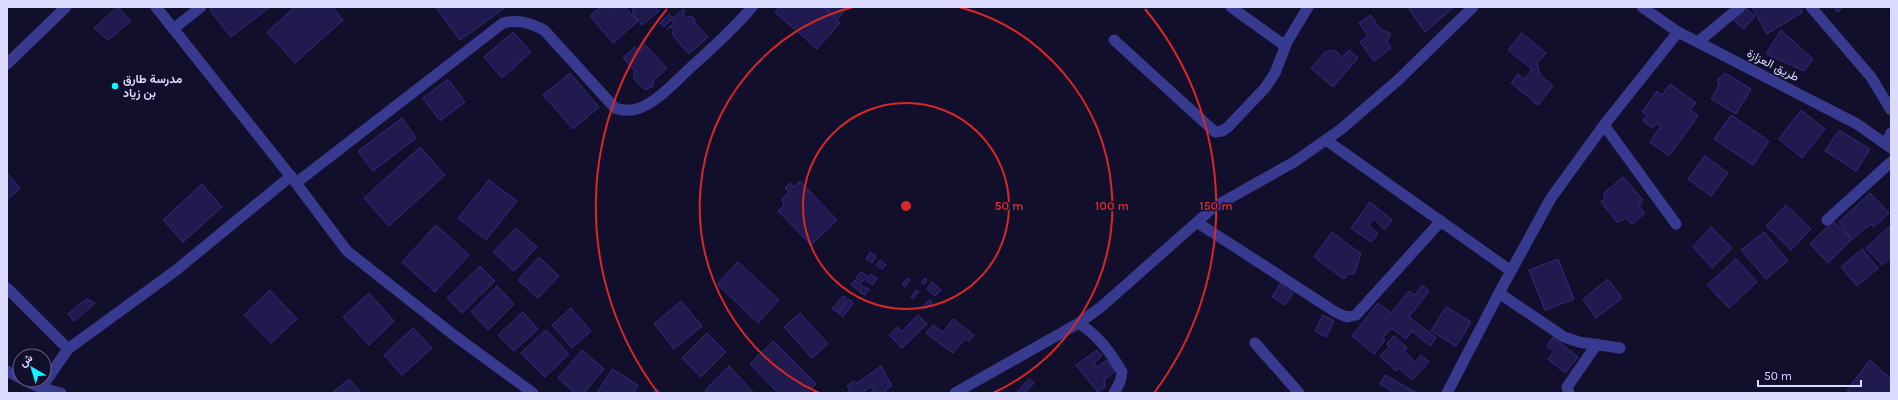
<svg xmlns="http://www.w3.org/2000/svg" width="1898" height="400" viewBox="0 0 1898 400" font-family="Karla,Vazirmatn,sans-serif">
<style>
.building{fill:#201a4f;stroke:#342a7d}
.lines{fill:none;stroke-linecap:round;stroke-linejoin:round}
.minor{stroke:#373a8f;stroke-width:11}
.tertiary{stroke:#373a8f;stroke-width:11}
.ring{fill:none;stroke:#d62828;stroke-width:2}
.poi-dot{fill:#07faff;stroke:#120f2d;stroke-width:1.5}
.labels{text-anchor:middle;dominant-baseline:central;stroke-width:3;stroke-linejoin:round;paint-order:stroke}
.street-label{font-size:12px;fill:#dcdbff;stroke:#120f2d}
.poi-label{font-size:12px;font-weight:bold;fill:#dcdbff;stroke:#120f2d;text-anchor:start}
.centre{fill:#d62828;stroke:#120f2d;stroke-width:2}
.ring-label{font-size:12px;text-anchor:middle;font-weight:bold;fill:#d62828;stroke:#120f2d;stroke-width:3;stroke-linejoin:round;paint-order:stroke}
</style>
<rect width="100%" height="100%" fill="#120f2d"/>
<path class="building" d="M118,7L131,21L108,40L94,28Z
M214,7H270L231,37L210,10Z
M295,7H332L343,20L295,63L267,32Z
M439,7H506L460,40L437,9Z
M600,7H609L611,9L614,7H625L638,21L613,43L590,16Z
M633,7L635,9L636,7H655L659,11L642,25L632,13L634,11L632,8Z
M779,7H823L840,23L817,49L775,12Z
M824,7H842L845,10L838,19Z
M1411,7H1454L1425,32L1409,9Z
M1744,7L1755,16L1744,29L1733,20Z
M1752,7H1799L1803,12L1767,34Z
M1833,7H1843L1838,12Z
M683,9L685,12L683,15L686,18L691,16L695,20L693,25L695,23L708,37L689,54L673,36L674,35L672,33L674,31L671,27L667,29L674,23L671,20L664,27L660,23L669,14L673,18Z
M1371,15L1379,28L1391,34L1387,42L1391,48L1374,61L1360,42L1368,36L1359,23Z
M1781,30L1813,59L1804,71L1766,54Z
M513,32L531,52L502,78L484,57Z
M1522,33L1546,53L1537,63L1540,75L1553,86L1538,105L1511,83L1518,74L1524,79L1532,69L1508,50Z
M645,45L667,68L653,81V86L645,90L633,78L635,71L623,58L635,47L639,51Z
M1335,50L1342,57L1349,50L1358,58L1333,87L1311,68L1325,52Z
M570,73L599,107L573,129L543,95Z
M1725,73L1751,89L1736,114L1711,99L1719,85L1717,80Z
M448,79L465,102L440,121L423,98Z
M1670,84L1696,103L1690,110L1698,116L1669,156L1650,142L1661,126L1657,123L1653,128L1643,121L1647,115L1642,112L1657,91L1662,95Z
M1801,110L1825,129L1802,158L1779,139Z
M1731,115L1769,141L1753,165L1714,139Z
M402,118L416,138L373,171L358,151Z
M1839,130L1870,149L1856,171L1825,151Z
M420,147L445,175L389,226L364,198Z
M1705,156L1728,173L1711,196L1688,179Z
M7,173L20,189L7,200Z
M1623,177L1643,200L1639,206L1645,213L1632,224L1626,218L1618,223L1601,202L1605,198L1604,193Z
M489,180L517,201L486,240L458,218Z
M800,181L837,220L811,245L778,211L784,205L782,199L789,192L785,188L790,183L794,187Z
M202,184L222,207L183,242L163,220Z
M1870,193L1889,213L1874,227L1871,224L1852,239L1839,222Z
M1370,202L1392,220L1385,230L1374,219L1368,225L1378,234L1371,242L1351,228Z
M1786,205L1811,229L1791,250L1766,226Z
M1833,221L1852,239L1828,263L1810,244Z
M436,225L469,255L435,292L402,262Z
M1711,227L1732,248L1712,268L1693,247Z
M1889,227L1891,229V257L1882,265L1866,248Z
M516,228L537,247L514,271L493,252Z
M1332,232L1361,254L1354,274H1348L1344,279L1314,257Z
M1764,232L1788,261L1766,279L1741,250Z
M1862,249L1878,268L1857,286L1841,267Z
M870,252L876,256L872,263L866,259Z
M539,257L559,276L538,298L518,280Z
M1558,259L1574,299L1545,310L1529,270Z
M1736,259L1757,282L1729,308L1707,285Z
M880,260L886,265L882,269L876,265Z
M738,262L779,300L758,323L717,284Z
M480,266L495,281L462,313L447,298Z
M861,272L867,276L862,282L856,278Z
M870,274L877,278L873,285L866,280Z
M907,278L910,280L905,287L902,285Z
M925,278L927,280L924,284L921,282Z
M1608,279L1622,298L1596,318L1583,299Z
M855,280L862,285L858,290L851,285Z
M932,282L941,290L935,296L927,289Z
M1280,284L1293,293L1285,305L1272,297Z
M1422,285L1429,291L1409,317L1436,338L1430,346L1412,331L1406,339L1391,328L1383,338L1385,340L1374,354L1352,336L1378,303L1391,313L1409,291L1415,295Z
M497,286L514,304L488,330L471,312Z
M863,286L869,290L865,295L859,292Z
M270,290L297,319L271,343L244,315Z
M916,290L919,292L913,299L911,297Z
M369,293L394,321L369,345L343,317Z
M843,296L847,299L837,312L832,309Z
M86,299L95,303L74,321L68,314Z
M849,299L853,303L843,317L838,313Z
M930,300L932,303L926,309L923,306Z
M681,301L702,326L674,349L654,324Z
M1446,307L1471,322L1456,346L1431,331Z
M571,308L591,331L572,348L552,325Z
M523,312L538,329L514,351L498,335Z
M800,313L828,344L812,358L784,327Z
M918,315L927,324L902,348L889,335L898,327L901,332Z
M1323,315L1334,321L1326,337L1315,331Z
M953,319L974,335L969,341L965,339L953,353L926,333L933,325L943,332Z
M413,328L432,348L402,375L384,355Z
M546,330L569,354L545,377L521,353Z
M707,333L726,352L701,377L682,358Z
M1394,336L1407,348L1404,351L1415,362L1421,355L1429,362L1412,380L1399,368L1396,371L1380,356L1389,347L1387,343Z
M1553,337L1578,357L1565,373L1548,359L1554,351L1547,346Z
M773,341L816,384L807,393H778L750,364Z
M582,350L604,369L584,393H575L558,378Z
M1097,350L1102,356L1094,363L1097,367L1107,360L1115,371L1104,380L1105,387L1098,392L1076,365Z
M1870,360L1891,379V393H1850L1847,390Z
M729,366L754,393H708L705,390Z
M881,366L892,386L885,390L887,393H871L873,390L870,387L864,391L866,393H851L847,386L854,381L857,383Z
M612,369L638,385L633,393H597Z
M1385,375L1417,393H1395L1380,384Z
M349,379L361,393H332Z
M1029,379L1034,383L1025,393H1016Z
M657,389L661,393H653Z"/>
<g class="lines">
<path class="minor" d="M156,7L296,183L347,251L455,336L533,393
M1231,7L1281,43L1287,42L1308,7
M1811,7L1871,77L1891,110
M173,29L201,7
M1114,40L1215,132L1222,131L1227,128L1265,88L1275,73L1287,42
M1698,42L1740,7
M7,64L66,7
M1604,125L1676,224
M1326,140L1511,271
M1886,143L1891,133
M296,183L503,23C518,19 530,23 544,30L615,108C623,111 633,111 642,107C660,99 675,82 689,69C711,49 733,30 752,7
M1827,220L1891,162
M1198,223L1337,313L1347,317L1356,315L1441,221
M7,288L68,349
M1499,293L1564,337L1579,342L1620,348
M1079,323C1100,338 1109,350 1122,372L1120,382L1114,393
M1255,343L1299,393
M7,371L20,378
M24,380L41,388L61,393
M41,388L68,349L175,271L291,176
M955,393L1079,323L1101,307L1214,207L1294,162L1340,130L1397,81L1473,7
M1447,393L1499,293L1551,198L1604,125L1678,32
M1569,393L1567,387L1597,344"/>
<path class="tertiary" d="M1642,7L1678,32L1857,124L1891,148"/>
</g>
<g class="ring">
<circle cx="906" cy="206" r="103"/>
<path d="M819 393A206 206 0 0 1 853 7M959 7A206 206 0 0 1 993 393"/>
<path d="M658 393A310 310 0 0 1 667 9M1145 9A310 310 0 0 1 1154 393"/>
</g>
<circle class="poi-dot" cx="115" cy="86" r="4"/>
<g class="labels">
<g class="street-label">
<text transform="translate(1773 65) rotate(27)">طريق العزازة</text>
</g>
<g class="poi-label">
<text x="123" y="79">مدرسة طارق<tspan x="123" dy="14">بن زياد</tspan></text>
</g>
</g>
<circle cx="906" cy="206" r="6" class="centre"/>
<g class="ring-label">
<text x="1009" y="210">50 m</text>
<text x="1112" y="210">100 m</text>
<text x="1216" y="210">150 m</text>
</g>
<rect width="1898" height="400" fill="none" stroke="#dcdbff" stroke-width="16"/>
<g transform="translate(32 368) rotate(322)"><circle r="19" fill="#120f2d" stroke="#636181"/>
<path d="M0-3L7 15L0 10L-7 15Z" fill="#07faff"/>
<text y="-6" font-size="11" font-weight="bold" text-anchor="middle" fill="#dcdbff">ش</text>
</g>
<path d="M1758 380v6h103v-6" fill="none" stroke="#dcdbff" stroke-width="2"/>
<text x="1764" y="380" font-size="12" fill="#dcdbff" stroke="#120f2d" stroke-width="3" paint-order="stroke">50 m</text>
</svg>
